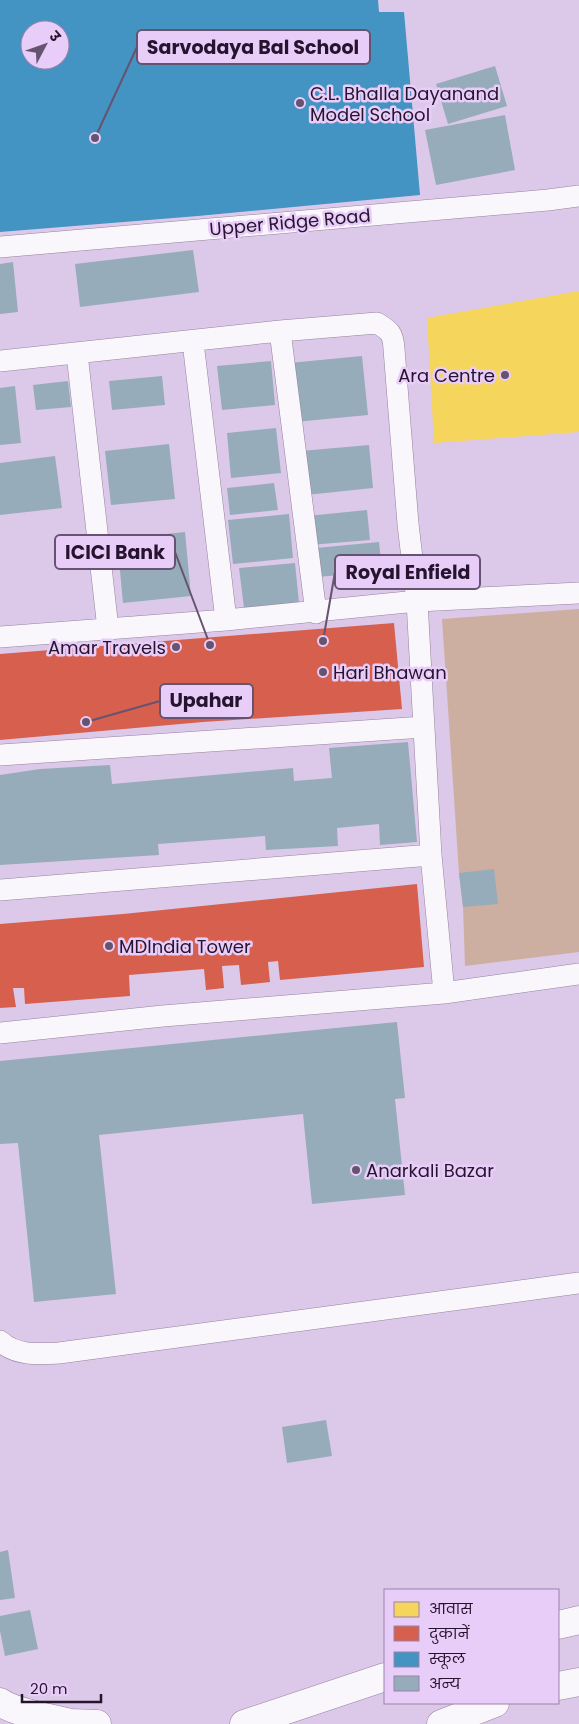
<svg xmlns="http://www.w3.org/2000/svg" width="579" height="1724" viewBox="0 0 579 1724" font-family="Poppins,'Noto Sans Devanagari',sans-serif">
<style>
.green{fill:#cdafa2}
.homes{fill:#f6d55c}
.shops{fill:#d6604d}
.schools{fill:#4393c3;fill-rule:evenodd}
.building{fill:#96acba}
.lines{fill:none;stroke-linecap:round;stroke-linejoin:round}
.minor-casing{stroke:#93839d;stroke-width:22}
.secondary-casing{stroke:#93839d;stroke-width:29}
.minor{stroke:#faf7fc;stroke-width:21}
.secondary{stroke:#faf7fc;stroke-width:28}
.poi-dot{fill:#665370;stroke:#e8cdf9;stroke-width:2}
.labels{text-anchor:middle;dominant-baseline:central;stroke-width:5;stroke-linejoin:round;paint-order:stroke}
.poi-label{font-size:18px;fill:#26142f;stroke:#e8cdf9;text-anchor:start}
.street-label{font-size:18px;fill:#26142f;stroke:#e8cdf9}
.leader{fill:none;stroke:#665370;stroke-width:2}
.callout-dot{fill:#665370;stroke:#e8cdf9;stroke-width:2}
.callout{fill:#e8cdf9;stroke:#665370;stroke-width:2}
.callout-label{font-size:19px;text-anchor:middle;font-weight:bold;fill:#26142f}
</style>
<rect width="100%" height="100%" fill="#dcc9e9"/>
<path class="green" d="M579,609V952L465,966L463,907L459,873L442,619Z"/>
<path class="homes" d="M579,291V432L434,443L427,318Z"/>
<path class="shops" d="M394,623L402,709L203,722L0,740V654Z
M417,884L424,967L280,980L278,961L268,962L270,982L241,985L239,965L222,966L224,988L206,990L204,969L129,975L130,996L25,1004L24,988H13L16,1007L0,1008V924L123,914Z"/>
<path class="schools" d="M0,0H378L379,12H404L420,195L198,216L0,232ZM30,30H60V60H30Z"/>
<path class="building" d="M495,66L507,106L448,124L436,84Z
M505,115L515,170L436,185L425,130Z
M193,250L199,292L80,307L75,264Z
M13,262L18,312L0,314V264Z
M362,356L368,415L295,422L289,363Z
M271,361L275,405L222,410L217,366Z
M162,376L165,405L112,410L109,381Z
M68,381L71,407L36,410L33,385Z
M15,386L21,443L0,445V388Z
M276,428L281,473L231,478L227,433Z
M169,444L175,499L111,505L105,451Z
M369,445L373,488L306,495L301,451Z
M55,456L62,508L0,515V463Z
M274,483L278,510L230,515L227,488Z
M367,510L370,540L310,545L307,516Z
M289,514L293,558L233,564L228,520Z
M185,532L191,596L123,603L117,539Z
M379,542L382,571L318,577L316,548Z
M295,563L299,603L244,608L239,568Z
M408,742L417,842L380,845L379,824L337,828L338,846L266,850L265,836L158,844L159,855L0,865V775L40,769L110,765L112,784L293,768L294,781L332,778L329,748Z
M494,869L498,904L463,907L459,873Z
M397,1022L405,1098L395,1099L405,1195L312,1204L303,1114L99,1135L116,1294L34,1302L18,1143L0,1144V1061Z
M326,1420L332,1456L287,1463L282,1427Z
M8,1550L15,1598L0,1600V1552Z
M30,1610L38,1649L5,1656L0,1631V1616Z"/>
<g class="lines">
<defs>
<path id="minor" d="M0,247L548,200L579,196
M280,331L316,613
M193,342L226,620
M77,354L108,629
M0,361L280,331L377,323C390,331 393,333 394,349L408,524L417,601L431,855L444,993L163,1016L0,1033
M0,637L226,620L417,601L579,593
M0,755L424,727
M0,890L431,855
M444,993L579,974
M0,1341C16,1356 39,1354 59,1353L579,1283"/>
<path id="secondary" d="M558,1625L579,1620
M558,1686L579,1682
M0,1702C14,1713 53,1718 71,1723
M62,1724L71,1723L97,1724
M244,1724L385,1677
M441,1724L495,1703"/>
</defs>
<use href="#minor" class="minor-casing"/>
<use href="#secondary" class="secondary-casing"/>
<use href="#minor" class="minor"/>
<use href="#secondary" class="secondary"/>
</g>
<g class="poi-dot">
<circle cx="300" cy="103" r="5"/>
<circle cx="505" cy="375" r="5"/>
<circle cx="176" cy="647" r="5"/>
<circle cx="323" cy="672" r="5"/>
<circle cx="109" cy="946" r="5"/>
<circle cx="356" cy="1170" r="5"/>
</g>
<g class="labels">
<g class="poi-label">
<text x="310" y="93">C.L. Bhalla Dayanand<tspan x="310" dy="21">Model School</tspan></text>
<text x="495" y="375" text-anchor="end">Ara Centre</text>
<text x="166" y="647" text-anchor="end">Amar Travels</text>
<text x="333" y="672">Hari Bhawan</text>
<text x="119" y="946">MDIndia Tower</text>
<text x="366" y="1170">Anarkali Bazar</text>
</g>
<g class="street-label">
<text transform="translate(290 222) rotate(-5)">Upper Ridge Road</text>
</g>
</g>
<path class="leader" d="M95 138L137 47M210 645L175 552M323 641L335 572M86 722L160 701"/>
<g class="callout-dot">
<circle cx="95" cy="138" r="5"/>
<circle cx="210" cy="645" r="5"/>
<circle cx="323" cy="641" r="5"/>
<circle cx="86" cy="722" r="5"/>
</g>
<g class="callout">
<rect x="137" y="30" width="233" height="34" rx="5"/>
<rect x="55" y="535" width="120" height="34" rx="5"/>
<rect x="335" y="555" width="145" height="34" rx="5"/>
<rect x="160" y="684" width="93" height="34" rx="5"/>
</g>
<g class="callout-label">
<text x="253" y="54">Sarvodaya Bal School</text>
<text x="115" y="559">ICICI Bank</text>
<text x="408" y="579">Royal Enfield</text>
<text x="206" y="707">Upahar</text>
</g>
<rect x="384" y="1589" width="175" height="115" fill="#e8cdf9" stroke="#9a83a8"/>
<rect x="394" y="1602" width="25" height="15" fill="#f6d55c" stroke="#9a83a8"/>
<text x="429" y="1614" font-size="15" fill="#26142f">आवास</text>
<rect x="394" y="1626" width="25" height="15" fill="#d6604d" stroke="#9a83a8"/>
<text x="429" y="1639" font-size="15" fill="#26142f">दुकानें</text>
<rect x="394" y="1652" width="25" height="15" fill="#4393c3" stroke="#9a83a8"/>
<text x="429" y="1664" font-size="15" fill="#26142f">स्कूल</text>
<rect x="394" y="1676" width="25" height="15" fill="#96acba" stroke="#9a83a8"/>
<text x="429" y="1689" font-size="15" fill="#26142f">अन्य</text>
<g transform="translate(45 45) rotate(49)"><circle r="24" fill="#e8cdf9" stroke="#9a83a8"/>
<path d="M0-4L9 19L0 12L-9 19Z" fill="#665370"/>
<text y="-8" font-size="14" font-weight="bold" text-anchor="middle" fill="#26142f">उ</text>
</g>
<path d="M22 1694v8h79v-8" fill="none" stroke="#26142f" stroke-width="2.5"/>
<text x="30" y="1694" font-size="15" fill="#26142f" stroke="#e8cdf9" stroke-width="4" paint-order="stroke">20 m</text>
</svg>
